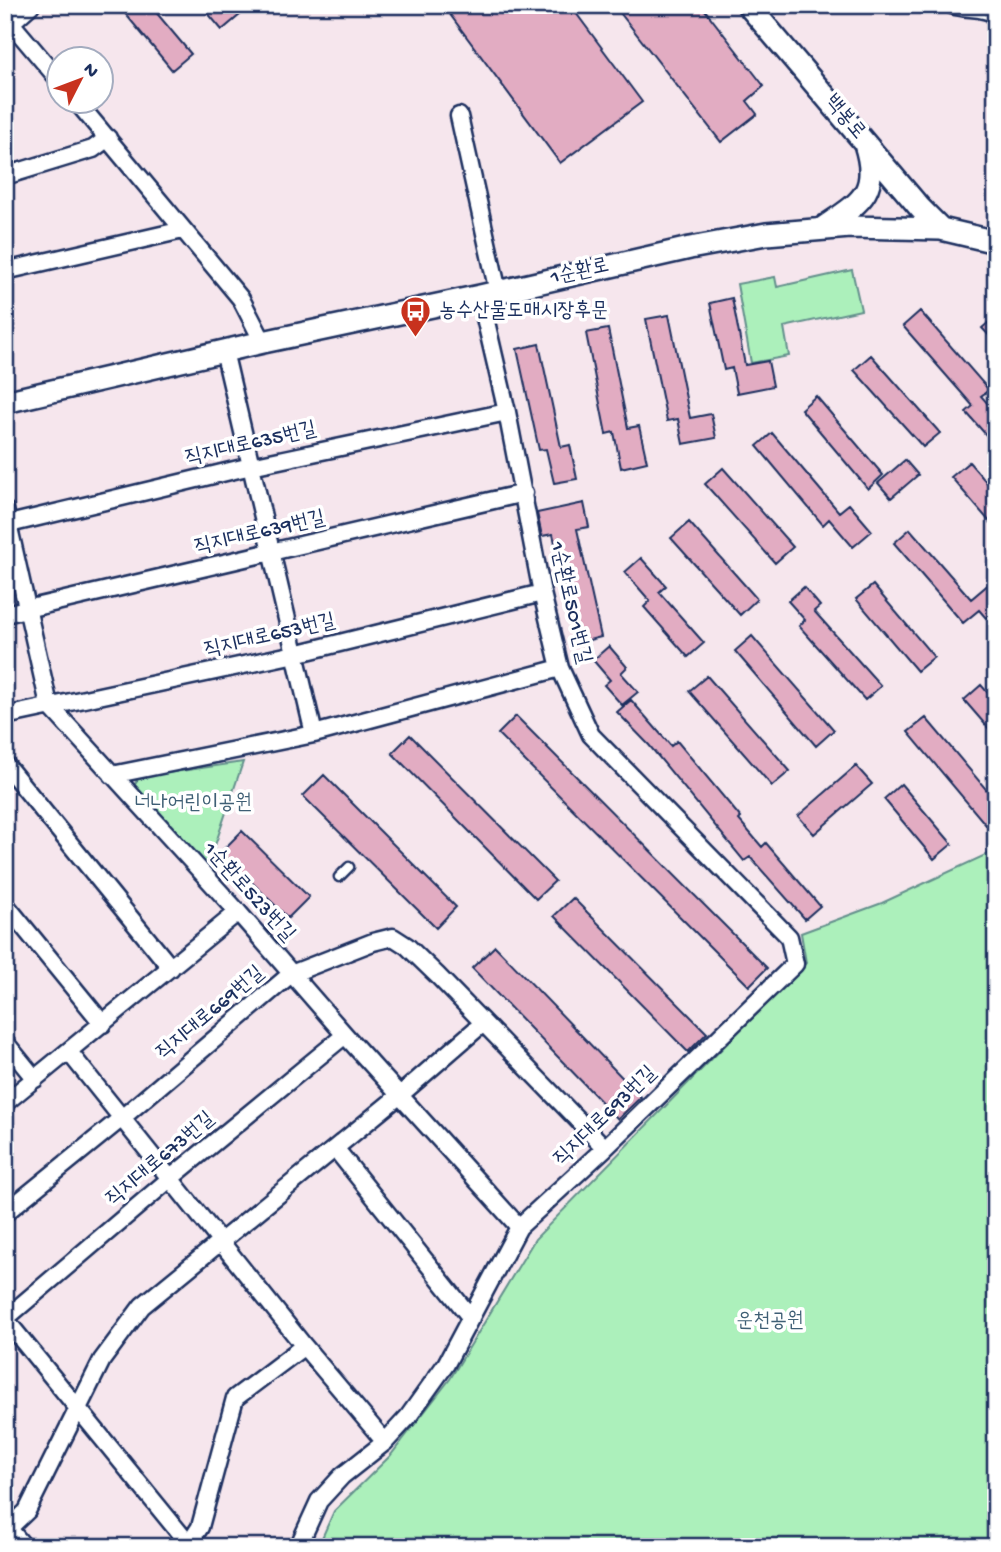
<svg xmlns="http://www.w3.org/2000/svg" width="1001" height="1552" viewBox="0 0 1001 1552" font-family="'Gochi Hand','Poor Story',sans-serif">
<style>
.green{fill:#acf0bb;stroke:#64908c;stroke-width:2}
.building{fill:#e2acc2;stroke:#1b2f5e;stroke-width:2}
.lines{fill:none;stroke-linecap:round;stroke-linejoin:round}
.lane-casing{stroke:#1b2f5e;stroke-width:13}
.street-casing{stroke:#1b2f5e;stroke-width:21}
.secondary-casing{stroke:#1b2f5e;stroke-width:26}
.lane{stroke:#fff;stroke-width:8}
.street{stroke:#fff;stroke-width:16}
.secondary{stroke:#fff;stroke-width:21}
.labels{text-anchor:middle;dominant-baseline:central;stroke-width:7;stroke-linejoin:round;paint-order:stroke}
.street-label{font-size:21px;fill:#1b2f5e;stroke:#fff}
.poi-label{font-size:21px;fill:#1b2f5e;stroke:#fff;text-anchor:start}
.park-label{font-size:21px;fill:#3f5f75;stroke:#fff}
</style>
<rect width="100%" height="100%" fill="#f6e6ed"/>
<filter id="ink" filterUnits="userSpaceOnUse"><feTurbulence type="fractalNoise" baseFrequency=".0143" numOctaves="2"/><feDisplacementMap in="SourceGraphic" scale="14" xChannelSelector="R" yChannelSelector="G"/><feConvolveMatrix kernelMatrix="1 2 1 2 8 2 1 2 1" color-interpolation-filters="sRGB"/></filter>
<g filter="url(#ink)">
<path class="green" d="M852,270L861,310L784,327L789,356L751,363L737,284L775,277L777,287Z
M243,762L207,869L133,787L139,777Z
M996,850V1547H318L334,1511L390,1456L450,1379L535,1239L806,963L801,933L882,903Z"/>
<path class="building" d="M118,5H150L191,54L172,70Z
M201,5H234L241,14L222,30Z
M443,5H570L642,102L560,163Z
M614,5H701L764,86L747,101L757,114L721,142Z
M732,298L745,365L768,361L773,386L737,393L732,368L724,370L710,303Z
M920,311L989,390L981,396L996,413V428L987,436L966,412L973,406L903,326Z
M669,315L690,418L711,414L716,438L683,444L678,419L667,421L646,319Z
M996,316V343L982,328Z
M608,329L628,428L639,426L647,462L621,468L614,432L606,434L586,333Z
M539,344L561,447L570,445L577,479L554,483L546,449L539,450L517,349Z
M871,355L940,433L923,447L854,370Z
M816,396L883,475L868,489L801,409Z
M772,433L839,512L849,504L872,531L853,547L829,519L823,525L757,446Z
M905,460L918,475L891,498L878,483Z
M969,462L996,493V529L951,477Z
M723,468L793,547L775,563L705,484Z
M584,503L589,527L577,529L601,637L577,643L553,534L542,536L537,513Z
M689,522L757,599L740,615L671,538Z
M910,529L971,599L996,578V610L986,618L979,610L963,623L894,543Z
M641,558L666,586L659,592L704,643L688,657L644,607L650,601L625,572Z
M873,585L934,657L917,671L856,599Z
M804,587L820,606L814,611L881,686L865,700L799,626L805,620L788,601Z
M752,636L834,730L816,746L735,651Z
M609,646L627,667L621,673L638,692L622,705L604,685L610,680L593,660Z
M707,676L790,771L772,786L689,691Z
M981,685L996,702V737L964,700Z
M631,700L671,746L677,741L741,818L739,820L762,847L766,843L820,906L805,919L750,857L744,861L649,745L617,712Z
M516,716L767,968L749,986L498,734Z
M926,718L996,801V837L908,732Z
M410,735L555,881L536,899L392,753Z
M856,766L872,784L814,834L798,816Z
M324,775L456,907L436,928L303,796Z
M901,784L952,844L934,859L884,799Z
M242,831L309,897L288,918L221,852Z
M573,898L707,1033L688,1052L554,916Z
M495,946L641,1097L618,1119L472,968Z"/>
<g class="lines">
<defs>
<path id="lane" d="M339,877L349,867"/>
<path id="street" d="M952,5C967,10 983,6 996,15
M5,16L60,81
M11,23L31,5
M77,102L241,299L263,342
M459,116L498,292
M5,176L93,149L108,138
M5,271L183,230
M224,351L314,734
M5,510L49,705L238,912L345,1035L519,1227
M5,525L251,466L507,412
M5,614L524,493
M5,716L295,654L542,593
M5,764L171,968
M112,775L314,734L560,668
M5,904L103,1024
M5,1042L35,1079
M69,1052L304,1346L385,1442
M5,1103L238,912
M335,1148L471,1318
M5,1213L123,1117L291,974L373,942L393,937L407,946L438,976L605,1148
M5,1319L172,1177L345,1035
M5,1319L191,1547
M7,1530L27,1511L102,1360L142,1306L400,1095L482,1024
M189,1544L200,1527L235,1398L304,1346
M298,1547L319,1501L342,1476L385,1442L408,1417L446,1364L519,1227L605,1148L795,964L789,937L591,735L560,668L542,593L507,412L480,296"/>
<path id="secondary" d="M748,5L920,208L941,229
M821,229C859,203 881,194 865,144
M5,402L263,342L480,296L690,248L766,234L850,227L941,229L996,242
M5,1528L21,1547"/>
</defs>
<use href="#lane" class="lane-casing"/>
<use href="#street" class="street-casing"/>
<use href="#secondary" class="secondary-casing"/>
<use href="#lane" class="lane"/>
<use href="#street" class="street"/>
<use href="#secondary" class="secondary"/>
</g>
</g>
<defs>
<symbol id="bus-pin" viewBox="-11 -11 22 30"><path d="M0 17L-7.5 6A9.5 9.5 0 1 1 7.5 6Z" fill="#c8321e" stroke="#fff"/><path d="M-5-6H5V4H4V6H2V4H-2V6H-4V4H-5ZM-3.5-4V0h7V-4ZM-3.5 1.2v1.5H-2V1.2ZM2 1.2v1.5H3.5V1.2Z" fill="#fff"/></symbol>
</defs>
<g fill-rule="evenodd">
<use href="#bus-pin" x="398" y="294" width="35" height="47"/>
</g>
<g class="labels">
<g class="street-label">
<text transform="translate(844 118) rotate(50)">백봉로</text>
<text transform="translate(580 273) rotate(-13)">1순환로</text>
<text transform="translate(251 445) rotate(-13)">직지대로635번길</text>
<text transform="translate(260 534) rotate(-13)">직지대로639번길</text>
<text transform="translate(569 603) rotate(77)">1순환로501번길</text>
<text transform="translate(270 637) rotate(-13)">직지대로653번길</text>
<text transform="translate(248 893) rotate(48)">1순환로523번길</text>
<text transform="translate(211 1014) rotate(-40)">직지대로669번길</text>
<text transform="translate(606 1117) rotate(-44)">직지대로693번길</text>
<text transform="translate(161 1160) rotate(-40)">직지대로673번길</text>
</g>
<g class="poi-label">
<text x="439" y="312">농수산물도매시장후문</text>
</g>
<g class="park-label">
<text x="193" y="804">너나어린이공원</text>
<text x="770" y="1322">운천공원</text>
</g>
</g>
<rect width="1001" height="1552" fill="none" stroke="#fff" stroke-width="28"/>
<rect x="14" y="14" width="973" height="1524" fill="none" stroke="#1b2f5e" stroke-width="2.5" filter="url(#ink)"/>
<g transform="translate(80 80) rotate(48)"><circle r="33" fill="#ffffff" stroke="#a4acbf" stroke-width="2"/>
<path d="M0-5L12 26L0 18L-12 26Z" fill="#c8321e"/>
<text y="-10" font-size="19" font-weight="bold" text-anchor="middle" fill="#1b2f5e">N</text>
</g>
</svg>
